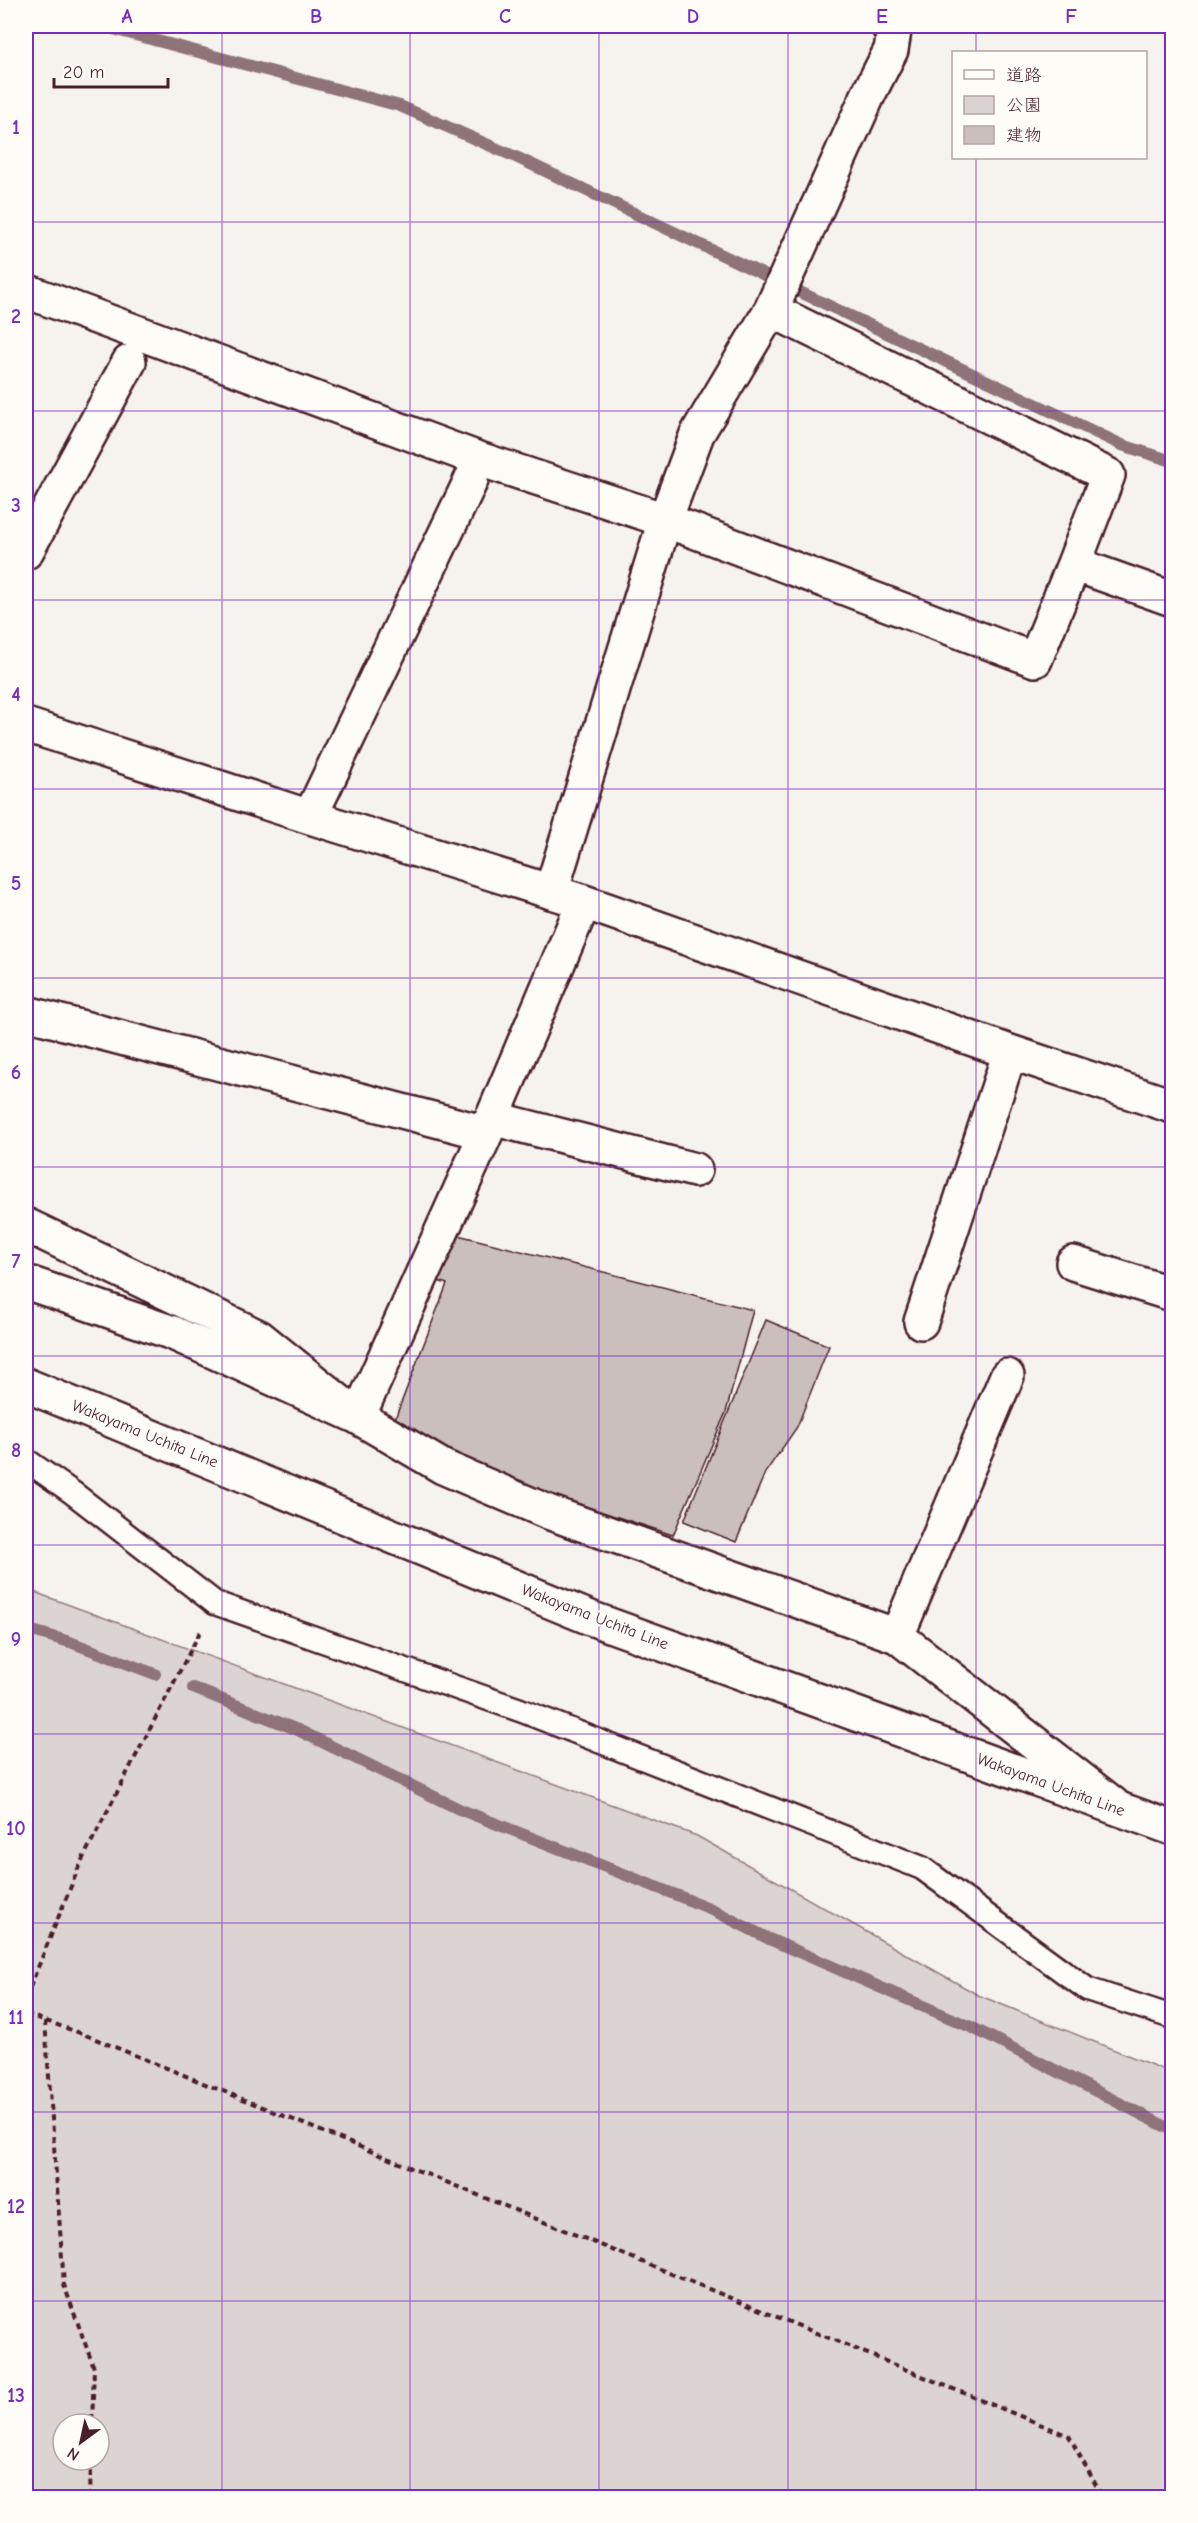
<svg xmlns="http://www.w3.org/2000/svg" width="1198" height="2523" viewBox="0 0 1198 2523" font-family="'Comic Neue','Klee One',sans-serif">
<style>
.green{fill:#dcd4d2;stroke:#937a7e;stroke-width:1.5;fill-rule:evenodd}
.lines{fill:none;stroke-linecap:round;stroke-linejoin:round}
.stream{stroke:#8e7378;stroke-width:12}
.building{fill:#cbbfbe;stroke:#4a1f2b;stroke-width:1.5}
.service-casing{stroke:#4a1f2b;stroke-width:27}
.minor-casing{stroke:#4a1f2b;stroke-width:38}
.primary-casing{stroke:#4a1f2b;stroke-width:38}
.path{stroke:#4a1f2b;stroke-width:4;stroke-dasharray:6 4.5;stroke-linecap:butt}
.service{stroke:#fdfcf7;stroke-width:22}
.minor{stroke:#fdfcf7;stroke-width:33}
.primary{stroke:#fdfcf7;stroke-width:33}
.grid{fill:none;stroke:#7b2cbf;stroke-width:1.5;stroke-opacity:0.55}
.labels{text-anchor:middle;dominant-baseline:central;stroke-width:4.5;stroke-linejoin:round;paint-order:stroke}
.street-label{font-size:16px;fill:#4a1f2b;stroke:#fdfcf7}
.neatline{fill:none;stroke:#7b2cbf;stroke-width:2}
.grid-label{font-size:20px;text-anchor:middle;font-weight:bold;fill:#7b2cbf}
</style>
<rect width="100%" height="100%" fill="#f6f3ef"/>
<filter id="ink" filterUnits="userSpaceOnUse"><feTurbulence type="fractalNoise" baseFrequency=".0167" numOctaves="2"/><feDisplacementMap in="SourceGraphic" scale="12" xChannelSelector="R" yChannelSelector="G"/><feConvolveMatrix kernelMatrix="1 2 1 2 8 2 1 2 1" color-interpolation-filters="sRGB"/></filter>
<g filter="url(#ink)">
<path class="green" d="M26,1589L697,1836L978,1995L1172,2073V2497H26ZM63,2424H99V2460H63Z"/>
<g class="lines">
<path class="stream" d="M102,26L400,106L518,158L1122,445L1172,461
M26,1629L70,1642L155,1674
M193,1688L298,1730L459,1809L709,1908L769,1939L971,2027L1172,2130"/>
</g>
<path class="building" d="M454,1234L753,1310L726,1412L673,1535L513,1483L393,1424L447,1284L432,1279Z
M766,1320L829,1346L797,1427L765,1473L736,1542L684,1521Z"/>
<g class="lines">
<defs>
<path id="service" d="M26,1460L73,1493L215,1603L520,1710L922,1868L1087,1989L1172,2017"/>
<path id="minor" d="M26,291L476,458L665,520L1035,660L1074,564
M771,310L1108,475L1074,564L1172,599
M26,552L129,362
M26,725L310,817L584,902L1010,1052L1172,1106
M310,817L471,480
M551,892L665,520L697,434L771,310L869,93L891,50L894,31L888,26
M26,1013L486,1133
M492,1118L695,1170
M26,1225L259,1337L358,1417L443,1467L548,1512L897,1636L1113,1804
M1073,1263L1172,1294
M26,1282L173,1333L358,1417L486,1133L584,902
M921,1322L1010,1052
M897,1636L1007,1376"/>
<path id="primary" d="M26,1385L593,1619L1172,1828"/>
</defs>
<use href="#service" class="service-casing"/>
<use href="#minor" class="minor-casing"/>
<use href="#primary" class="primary-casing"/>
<path class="path" d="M26,1997L80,1864L201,1630
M26,2014L83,2034L1069,2436L1103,2498
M45,2021L64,2285L94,2368L92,2424
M90,2498L91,2460"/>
<use href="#service" class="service"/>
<use href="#minor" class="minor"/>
<use href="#primary" class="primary"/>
</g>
</g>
<path class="grid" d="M222,26V2498M410,26V2498M599,26V2498M788,26V2498M976,26V52M976,158V2498M26,222H1172M26,411H1172M26,600H1172M26,789H1172M26,978H1172M26,1167H1172M26,1356H1172M26,1545H1172M26,1734H1172M26,1923H1172M26,2112H1172M26,2301H1172"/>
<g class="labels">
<g class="street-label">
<text transform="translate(145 1434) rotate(22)">Wakayama Uchita Line</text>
<text transform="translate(595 1617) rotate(21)">Wakayama Uchita Line</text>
<text transform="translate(1051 1785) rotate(20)">Wakayama Uchita Line</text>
</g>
</g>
<rect width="1198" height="2523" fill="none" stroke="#fdfcf7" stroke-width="66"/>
<rect x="952" y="51" width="195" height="108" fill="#fdfcf7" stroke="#b5a4a5" stroke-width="1.5"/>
<rect x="964" y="70" width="30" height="9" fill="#fdfcf7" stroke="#b5a4a5" stroke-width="1.5"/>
<text x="1006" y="81" font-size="18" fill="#4a1f2b">道路</text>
<rect x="964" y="96" width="30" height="18" fill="#dcd4d2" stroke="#b5a4a5" stroke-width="1.5"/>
<text x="1006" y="111" font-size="18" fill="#4a1f2b">公園</text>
<rect x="964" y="126" width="30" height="18" fill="#cbbfbe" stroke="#b5a4a5" stroke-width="1.5"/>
<text x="1006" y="141" font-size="18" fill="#4a1f2b">建物</text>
<g transform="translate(81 2442) rotate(213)"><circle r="28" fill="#fdfcf7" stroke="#b5a4a5" stroke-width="1.5"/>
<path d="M0-4.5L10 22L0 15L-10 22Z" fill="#4a1f2b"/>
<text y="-9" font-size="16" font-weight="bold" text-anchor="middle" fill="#4a1f2b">N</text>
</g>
<path d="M54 78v9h114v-9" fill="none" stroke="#4a1f2b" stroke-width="3"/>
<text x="63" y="78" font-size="18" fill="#4a1f2b" stroke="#fdfcf7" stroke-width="4.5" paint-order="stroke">20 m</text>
<rect x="33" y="33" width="1132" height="2457" class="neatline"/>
<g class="grid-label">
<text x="127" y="23">A</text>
<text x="316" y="23">B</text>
<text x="505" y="23">C</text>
<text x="693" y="23">D</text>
<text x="882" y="23">E</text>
<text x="1071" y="23">F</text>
<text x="16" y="134">1</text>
<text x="16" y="323">2</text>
<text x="16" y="512">3</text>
<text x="16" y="701">4</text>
<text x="16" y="890">5</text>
<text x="16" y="1079">6</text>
<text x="16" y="1268">7</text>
<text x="16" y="1457">8</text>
<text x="16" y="1646">9</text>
<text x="16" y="1835">10</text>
<text x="16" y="2024">11</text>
<text x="16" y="2213">12</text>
<text x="16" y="2402">13</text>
</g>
</svg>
